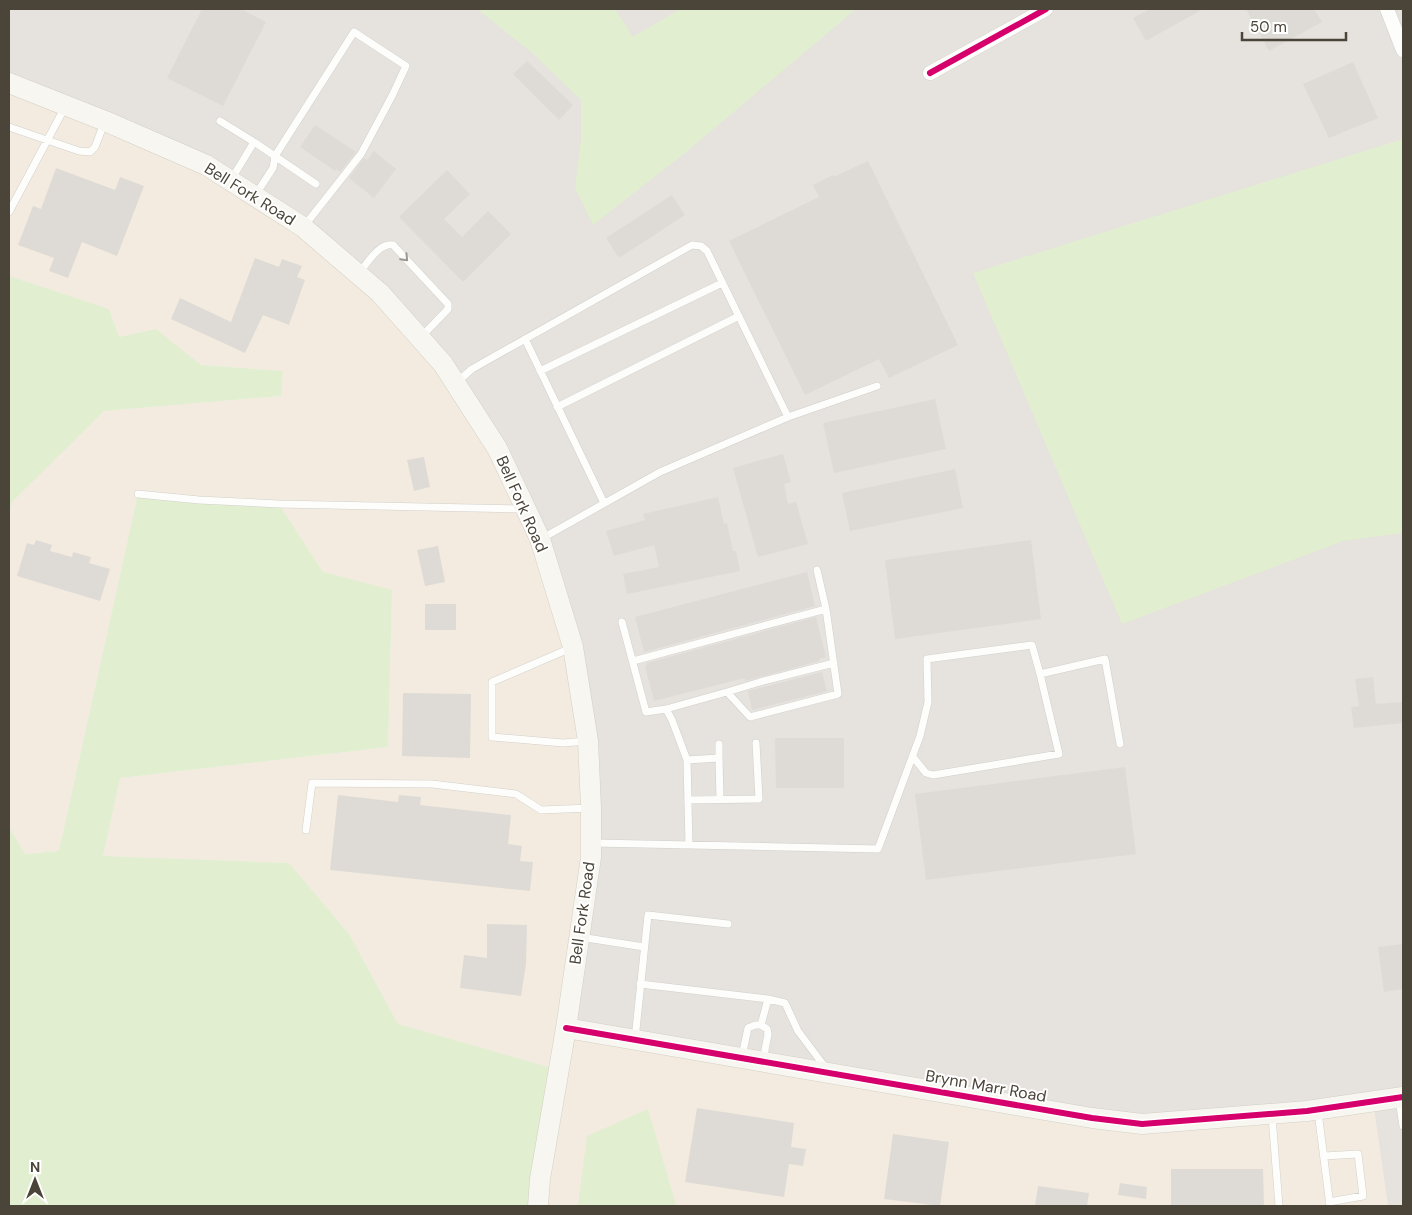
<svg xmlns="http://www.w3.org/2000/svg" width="1412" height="1215" viewBox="0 0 1412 1215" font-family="'DM Sans',sans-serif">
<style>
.commercial{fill:#f3ebdf}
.industrial{fill:#e6e2de}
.green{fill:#e1eecf}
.building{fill:#dedbd6}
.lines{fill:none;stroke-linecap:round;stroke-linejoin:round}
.lane-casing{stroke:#d2d0cb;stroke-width:8}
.street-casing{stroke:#d2d0cb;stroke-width:15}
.secondary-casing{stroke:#d3cfc5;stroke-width:21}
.lane{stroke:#fdfdfc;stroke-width:7}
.street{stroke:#fdfdfc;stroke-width:14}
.secondary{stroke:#f7f6f1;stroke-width:20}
.cycleway-casing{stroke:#fff;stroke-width:9}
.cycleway{stroke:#d6006c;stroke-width:6}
.oneway{stroke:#9b9791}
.labels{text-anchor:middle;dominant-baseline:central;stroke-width:4;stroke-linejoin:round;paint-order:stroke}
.street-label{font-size:16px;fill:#4b4439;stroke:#fff}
</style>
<rect width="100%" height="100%" fill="#f4f2ee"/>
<path class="commercial" d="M9,83L105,121L303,227L1373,1102L1388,1206H543L559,1070L398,1024L349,934L289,863L103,856L120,778L388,747L392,591L323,572L279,504L138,494L59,851L25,854L9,827V514L12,502L104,411L281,396L283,371L201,365L156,329L119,337L109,309L9,276Z"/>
<path class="industrial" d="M9,9H1403V1095L1142,1124L566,1028L591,857L573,647L497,448L380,293L206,165L9,83Z
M1403,1097V1206H1388L1373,1102Z"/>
<path class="green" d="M477,9H615L633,37L680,9H856L685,153L593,225L575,188L581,139V100L531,52Z
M1403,139V533L1343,541L1122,624L973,273Z
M9,276L109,309L119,337L156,329L201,365L283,371L281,396L104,411L12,502L9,514Z
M138,494L279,504L323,572L392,590L388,747L120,778L103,856L289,863L349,934L398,1024L559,1070L543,1206H9V827L25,854L59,851Z
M648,1109L676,1205L698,1206H578L587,1136Z"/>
<path class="building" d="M202,9H241L266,22L223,106L167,78Z
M1150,9H1203L1146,41L1133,18Z
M1246,9H1314L1322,22L1269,51Z
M527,61L573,105L559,120L513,74Z
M1353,62L1378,118L1329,138L1303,84Z
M315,125L356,152L340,172L337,169L335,171L300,147Z
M374,151L396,169L374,198L349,178L364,158L367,160Z
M868,161L958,345L889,378L879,359L805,395L729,241L819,197L813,185L833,175L834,177Z
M56,168L115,190L120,177L144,186L117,256L82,242L68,278L49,271L54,258L18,245L33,206L41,209Z
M447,170L470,194L444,219L462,237L488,211L511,234L463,282L399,217Z
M672,195L685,215L619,258L606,238Z
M255,258L279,267L282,259L302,266L297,277L305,280L289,325L263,315L245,353L171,319L180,298L231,322Z
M935,399L946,449L834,473L823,423Z
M783,454L791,482L784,484L788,504L796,502L808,544L758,557L733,468Z
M424,457L430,487L414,491L407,460Z
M955,469L963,508L850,531L842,493Z
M718,497L724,524L727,523L733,551H736L740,571L627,594L623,574L659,567L654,545L614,556L606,531L645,520L643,514Z
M36,540L52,545L50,551L72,557L73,552L91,557L89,563L110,569L100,601L17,576L27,543L34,545Z
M1031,540L1041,619L895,639L885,560Z
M438,546L445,582L425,586L417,550Z
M807,572L815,606L644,652L635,617Z
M425,604H456V630H425Z
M816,617L826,657L819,659V661L745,681V678L654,701L645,666L647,665V663Z
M822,672L827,691L752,710L748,691Z
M1373,677L1376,704L1403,702V723L1354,728L1351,707L1359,706L1355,679Z
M403,693L471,694L470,758L402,756Z
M775,738H844V788H776Z
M1125,767L1136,854L926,880L915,794Z
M338,795L398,802L399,795L421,797L420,805L511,815L508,844L522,846L520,861L533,862L530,891L330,870Z
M487,924L527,925L526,964L521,996L460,988L464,955L487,958Z
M1403,944V989L1384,992L1378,947Z
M697,1108L794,1123L791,1147L806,1149L803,1166L789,1164L784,1197L685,1182Z
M893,1134L949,1142L940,1206L884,1199Z
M1171,1169H1263L1264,1206H1171Z
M1120,1183L1147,1187L1146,1199L1118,1195Z
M1038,1186L1089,1193L1087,1206H1035Z"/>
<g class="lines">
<defs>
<path id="lane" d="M220,121L254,142L316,184
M9,127L79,151L90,152L95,147L105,121
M231,180L254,142
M256,194L273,168L275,156L354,32L406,66L392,96L361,154L305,225
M9,212L65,107
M360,272C368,262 379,243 393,245L448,304V309L422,336
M525,339L604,503
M540,371L722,283
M457,382L472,369L692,245L701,246L707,251L788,417
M557,407L739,316
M138,494L199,500L279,504L523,509
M541,539L660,472L788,417L877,386
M622,622L646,712L666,709L672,720L687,760L689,845
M571,648L492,682V737L563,743L587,741
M633,661L826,609L817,570
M1040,674L1105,659L1120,744
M727,692L760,682L834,663
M666,709L727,692L750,717L838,694L826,609
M719,758L720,799
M687,760L719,758V744
M688,800L759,799L756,743
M306,830L312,783L432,784L516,794L541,810L591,808
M594,843L878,849L920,736L928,702L927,659L1032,645L1040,674L1059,754L933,775L926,773L913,757
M580,937L644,947
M640,984L768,999L785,1003L798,1031L825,1067
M761,1025L767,1029L768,1034L763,1061
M635,1039L648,915L728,924
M742,1056L748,1028L755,1025H761L768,999
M1399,1099L1403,1126
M1318,1112L1330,1206
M1272,1116L1279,1206
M1324,1156L1358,1154L1363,1196L1329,1202"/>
<path id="street" d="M1387,9L1403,50
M930,73L1046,9"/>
<path id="secondary" d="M9,83L105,121L206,165L303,227L380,293L443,364L497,448L540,539L573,647L588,741L591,808V857L566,1028L540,1179L538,1206
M566,1028L1092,1118L1142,1124L1307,1111L1403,1097"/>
</defs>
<use href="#lane" class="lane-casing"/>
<use href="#street" class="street-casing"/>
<use href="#secondary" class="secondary-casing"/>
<use href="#lane" class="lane"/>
<use href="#street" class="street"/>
<use href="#secondary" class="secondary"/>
<defs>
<path id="cycleway" d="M930,73L1046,9
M566,1028L1092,1118L1142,1124L1307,1111L1403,1097"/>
</defs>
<use href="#cycleway" class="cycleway-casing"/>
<use href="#cycleway" class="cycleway"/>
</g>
<defs><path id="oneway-chevron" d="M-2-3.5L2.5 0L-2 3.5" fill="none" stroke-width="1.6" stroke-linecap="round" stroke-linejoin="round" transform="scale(1.25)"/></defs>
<use class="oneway" href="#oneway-chevron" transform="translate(405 258) rotate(46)"/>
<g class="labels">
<g class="street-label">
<text transform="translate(250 194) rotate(32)">Bell Fork Road</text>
<text transform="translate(522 504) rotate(66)">Bell Fork Road</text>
<text transform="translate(582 913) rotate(-82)">Bell Fork Road</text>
<text transform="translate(986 1086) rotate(10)">Brynn Marr Road</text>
</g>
</g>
<rect width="1412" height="1215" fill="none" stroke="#4b4439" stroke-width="20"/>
<g transform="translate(35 1180)" stroke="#ffffff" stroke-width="4" paint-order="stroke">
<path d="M0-4L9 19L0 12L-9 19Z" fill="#4b4439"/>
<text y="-8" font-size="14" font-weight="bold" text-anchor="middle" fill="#4b4439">N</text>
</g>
<path d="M1242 32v8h104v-8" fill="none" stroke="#4b4439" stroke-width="2.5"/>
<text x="1250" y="32" font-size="15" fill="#4b4439" stroke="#ffffff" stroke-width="4" paint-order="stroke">50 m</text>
</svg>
